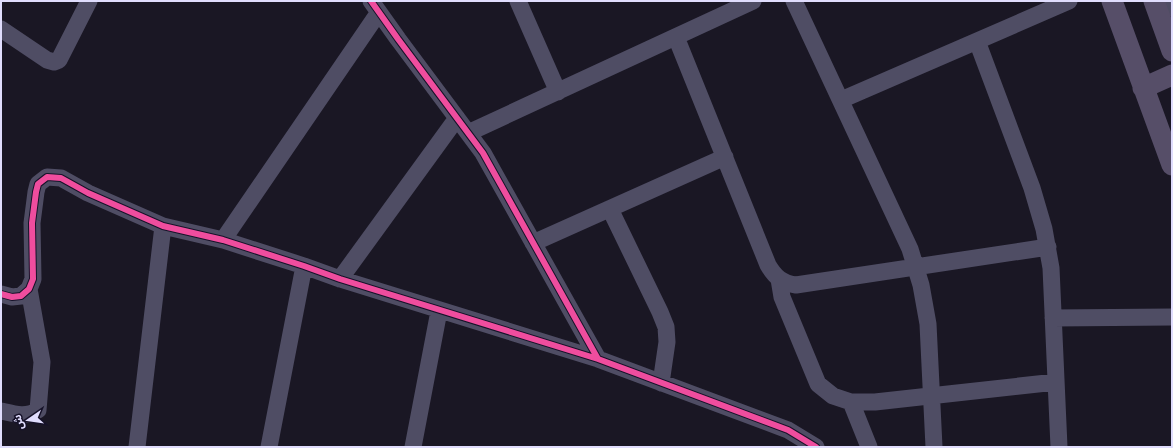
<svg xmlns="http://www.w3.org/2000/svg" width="1173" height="448" viewBox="0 0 1173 448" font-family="Poppins,'Noto Sans Arabic',sans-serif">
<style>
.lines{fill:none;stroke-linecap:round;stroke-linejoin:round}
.minor{stroke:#4f4d64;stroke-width:17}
.major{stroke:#564e68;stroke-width:21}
.cycleway-casing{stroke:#161229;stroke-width:8}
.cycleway{stroke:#ef4d9e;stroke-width:6}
</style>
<rect width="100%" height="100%" fill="#1a1724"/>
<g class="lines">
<path class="minor" d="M371,1L398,39L483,153L598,359L788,430L816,447
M518,1L558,92
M794,1L910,249L921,285L928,324L934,447
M1156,7L1172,8
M1,29L47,60L54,62L59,60L89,1
M676,37L768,265C775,277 782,283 796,285L1048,247
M977,41L1032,188L1044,229L1051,268L1059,447
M841,100L1069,1
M468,133L753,1
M610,209L660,312L666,327L667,342L661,383
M223,240L379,12
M533,243L725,157
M340,279L457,118
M779,279L782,297L818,384L833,396L851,402H875L1056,382
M1,294L12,297L21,296L29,289L33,279L32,223L36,192L38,184L47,177L61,178L88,193L163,226L223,240L304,266L340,279L598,359
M1053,318L1172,317
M851,402L869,447
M1,411C14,414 26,418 38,410L42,362L29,289
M137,447L163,226
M269,447L304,266
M413,447L439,311"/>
<path class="major" d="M1112,1L1172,165
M1154,1L1172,51
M1143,88L1172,75"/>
<defs>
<path id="cycleway" d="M371,1L398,39L483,153L598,359L788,430L816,447
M1,294L12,297L21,296L29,289L33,279L32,223L36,192L38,184L47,177L61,178L88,193L163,226L223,240L304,266L340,279L598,359"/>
</defs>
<use href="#cycleway" class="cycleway-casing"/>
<use href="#cycleway" class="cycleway"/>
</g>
<rect width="1173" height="448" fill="none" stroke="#e0ddfd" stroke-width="4"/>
<g transform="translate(28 420) rotate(257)" stroke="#161229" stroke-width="3" paint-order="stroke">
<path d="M0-3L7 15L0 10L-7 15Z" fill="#e0ddfd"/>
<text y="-6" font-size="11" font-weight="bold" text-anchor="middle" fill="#e0ddfd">ش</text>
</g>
</svg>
